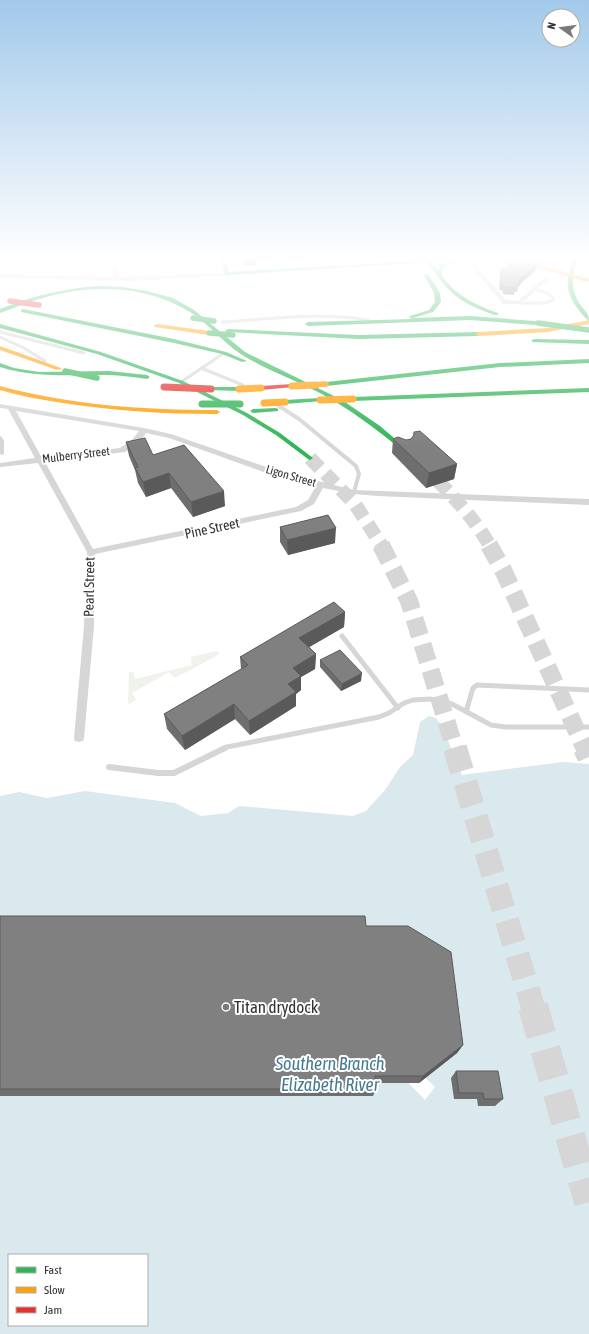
<svg xmlns="http://www.w3.org/2000/svg" width="589" height="1334" viewBox="0 0 589 1334" font-family="'Asap Condensed',sans-serif">
<style>
.green{fill:#f0f2ec}
.water{fill:#dae9ee;fill-rule:evenodd}
.pier{fill:#fff}
.lines{fill:none;stroke-linecap:round;stroke-linejoin:round}
.highway-tunnel-far3{stroke:#d6d6d6;stroke-width:14;stroke-dasharray:14 8;stroke-linecap:butt}
.highway-tunnel-far2{stroke:#d6d6d6;stroke-width:18;stroke-dasharray:18 9;stroke-linecap:butt}
.highway-tunnel-far1{stroke:#d6d6d6;stroke-width:24;stroke-dasharray:24 12;stroke-linecap:butt}
.highway-tunnel{stroke:#d6d6d6;stroke-width:30;stroke-dasharray:30 15;stroke-linecap:butt}
.lane-far3{stroke:#d6d6d6;stroke-width:3}
.lane-far2{stroke:#d6d6d6;stroke-width:4}
.lane-far1{stroke:#d6d6d6;stroke-width:5}
.lane{stroke:#d6d6d6;stroke-width:6}
.street{fill:#d6d6d6;fill-rule:evenodd}
.fast{fill:#30b455;fill-rule:evenodd}
.slow{fill:#ff9f0a;fill-rule:evenodd}
.jam{fill:#e5322d;fill-rule:evenodd}
.fast-bridge-far1{stroke:#30b455;stroke-width:5.5}
.fast-bridge{stroke:#30b455;stroke-width:7}
.slow-bridge-far1{stroke:#ff9f0a;stroke-width:5.5}
.slow-bridge{stroke:#ff9f0a;stroke-width:7}
.jam-bridge-far1{stroke:#e5322d;stroke-width:5.5}
.jam-bridge{stroke:#e5322d;stroke-width:7}
.wall{fill:#6e6e6e}
.shaded-wall{fill:#5a5a5a}
.building{fill:#808080;stroke:#5a5a5a}
.poi-dot{fill:#7a7a7a;stroke:#fff;stroke-width:1.5}
.labels{text-anchor:middle;dominant-baseline:central;stroke-width:4;stroke-linejoin:round;paint-order:stroke}
.far-street-label{font-size:12px;fill:#323232;stroke:#fff}
.street-label{font-size:14px;fill:#323232;stroke:#fff}
.near-poi-label{font-size:17px;fill:#323232;stroke:#fff;text-anchor:start}
.near-water-label{font-size:18px;font-style:italic;fill:#457c8f;stroke:#fff}
</style>
<rect width="100%" height="100%" fill="#fff"/>
<path class="green" d="M217,651H219L218,655L177,677H174L169,672L132,693L136,700L129,704L128,703L129,672H133L135,679L192,665L191,657Z"/>
<path class="water" d="M429,716L436,718L443,728L462,775L563,762L589,764V1334H0V796L19,792L47,798L85,791L175,803L201,816L228,813L239,806L353,816L366,811L385,790L400,767L413,755L420,722ZM9,1255H147V1325H9Z"/>
<path class="pier" d="M403,1056L435,1087L425,1100L394,1068Z"/>
<g class="lines">
<path class="highway-tunnel-far3" d="M310,458L355,504L382,546
M422,466C447,489 473,516 490,546"/>
<path class="highway-tunnel-far2" d="M381,545L409,601L455,749
M489,545L503,570L585,749"/>
<path class="highway-tunnel-far1" d="M455,748L533,1007
M585,748L589,757"/>
<path class="highway-tunnel" d="M533,1006L589,1202"/>
<path class="lane-far3" d="M519,303H544L553,300V297L547,293L534,289
M222,322C271,319 319,312 368,320
M0,332L84,353
M0,337L24,348L45,361
M201,368L243,385
M181,382L224,353"/>
<path class="lane-far2" d="M279,406L299,419L356,466L359,474L354,492
M0,438L2,441V453"/>
<path class="lane-far1" d="M342,636L398,708
M466,712L473,688L477,685L589,690
M223,749L227,747L379,717L389,713L404,703L413,700L430,699L452,704L491,725L506,727H589"/>
<path class="lane" d="M109,767L158,773H174L225,748"/>
<path class="street" d="M110,259H116L119,277L227,272L230,274L227,276L132,281L0,278V274L113,277Z
M465,259H471L506,300L518,301L545,277L550,278L521,304H504L502,303Z
M0,404L144,428L171,434L278,471L354,490L589,499V505L378,496L354,494L323,488L314,504L301,511L95,554L94,626L84,738L83,741L79,742L75,741L74,738L84,626L87,552L38,463L0,467V463L35,458L8,409L0,408ZM16,411L139,431L132,440L120,448L42,458ZM146,433L169,438L272,475L316,486L308,500L296,507L93,549L45,462L125,452L138,444Z"/>
<path class="fast" d="M221,259H225L229,272L418,261L420,262L418,263L227,275L225,274Z
M457,259L460,260L443,267L442,276C456,295 475,305 498,313V315H494C458,302 447,292 427,261L431,260L438,270L439,265Z
M574,259H578C571,277 570,291 582,307C586,312 589,314 589,321C585,318 581,313 578,309C565,292 565,278 574,259Z
M426,274H428L440,293L441,302L433,312L413,318L470,316L535,321L538,323L535,325L470,320L308,326L305,324L308,322L412,319L409,317L410,316L429,310L435,302L434,293L424,275Z
M97,286L122,287L147,291L173,298L194,310L245,352L342,400L380,426L407,449L406,450H402C376,429 350,409 320,393C297,381 272,372 249,359C226,347 211,325 190,312C147,285 93,284 46,297C30,301 15,308 0,313V309C32,296 63,289 97,286Z
M23,309L174,339L226,352L247,361L242,362L222,354L174,343L21,312V310Z
M0,324L101,352L183,381L247,413L280,433L313,458L310,460L308,459L276,435L243,415L179,383L97,354L0,328Z
M228,329L359,335L478,332L481,334L478,336L359,339L226,332L225,331Z
M534,339L589,340V344L532,342V340Z
M589,359V363L500,367L326,386L323,384L326,382L500,363Z
M0,363L14,368L39,372L109,371L147,375L150,377L147,379C133,377 118,375 104,375C68,375 35,378 0,367Z
M211,387H239L242,389L239,391L209,390L208,389Z
M589,388V392L353,401L350,399L353,397Z
M320,398L323,400L322,401L285,404L282,402L285,400Z
M276,408L278,409V411L253,413L250,411L253,409Z"/>
<path class="slow" d="M440,259C460,259 481,258 501,259C531,261 561,271 589,279V281L587,282C558,274 530,265 501,262C473,258 445,261 418,263L416,262Z
M589,320V324L548,332L478,336L475,334L478,332L548,328Z
M157,324L209,331L212,333L209,335L155,327L154,326Z
M0,346L61,368L62,369L57,370L0,350Z
M0,386C71,405 144,410 217,410L220,412L217,414C166,414 114,411 63,403C42,400 21,396 0,390Z"/>
<path class="jam" d="M292,384L294,385V387L261,390L258,388L261,386Z"/>
<path class="fast-bridge-far1" d="M193,318L214,321
M538,323L589,330
M209,333L233,335
M65,371L97,378"/>
<path class="fast-bridge" d="M202,404H240"/>
<path class="slow-bridge-far1" d="M299,386L326,384"/>
<path class="slow-bridge" d="M292,386L316,385
M239,389L261,388
M320,400L353,399
M264,403L285,402"/>
<path class="jam-bridge-far1" d="M10,301L39,305"/>
<path class="jam-bridge" d="M164,387L211,389"/>
</g>
<path class="wall" d="M242,259H256V265L246,266Z
M521,259H548L542,264L521,260Z
M536,264L535,271L519,285L517,292H514V295L503,294L502,290H499L500,277L501,270Z
M414,432L457,464L454,479L426,488L392,453L393,439L406,440L411,439L413,436Z
M126,442L153,455L225,506L193,517L171,488L146,497L138,483L135,470L129,456Z
M280,527L335,543L288,555L280,542Z
M345,612L344,627L309,647L316,654L315,669L301,677V690L296,694V706L250,735L235,719L185,750L167,729L164,714L241,669L240,657Z
M320,660L361,681L341,691L320,667Z
M0,916L366,926L463,1045L457,1053L419,1083H376V1089L373,1096H0Z
M456,1071L503,1099L495,1106H478L477,1099H454L451,1078Z"/>
<path class="shaded-wall" d="M543,259H548L542,264Z
M256,260V265L246,266L245,261Z
M536,264L535,271L518,286L519,279Z
M457,464L454,479L426,488L429,473Z
M169,473L171,488L146,497L143,482Z
M224,491L225,506L193,517L191,502Z
M336,528L335,543L288,555L287,540Z
M345,612L344,627L299,653V638Z
M316,654L315,669L301,677V690L296,694V706L250,735L249,721L288,684L293,668Z
M362,673L361,681L341,691L342,684Z
M234,704L235,719L185,750L182,736Z
M463,1045L457,1053L419,1083L423,1076Z"/>
<path class="building" d="M244,259H256V260L245,261Z
M515,260L536,264L519,279V286L515,285V288L505,287L503,283H501V270Z
M420,431L457,464L429,473L393,439L398,437L406,440L411,439L414,435V432Z
M145,438L153,455L184,445L224,491L191,502L169,473L143,482L135,468L138,467L126,442Z
M328,515L336,528L287,540L280,527Z
M334,602L345,612L299,638L316,654L293,668L301,676L288,684L296,692L249,721L234,704L182,736L164,714L248,665L240,657Z
M340,650L362,673L342,684L320,660Z
M0,916H365L366,926H408L451,952L463,1045L423,1076H375L376,1089H0Z
M456,1071H498L503,1099H484L483,1093H459Z"/>
<linearGradient id="sky" x2="0" y2="1"><stop stop-color="#a2c9ea"/><stop offset="0.58" stop-color="#fff"/><stop offset="1" stop-color="#fff" stop-opacity="0"/></linearGradient>
<rect width="589" height="446" fill="url(#sky)"/>
<circle class="poi-dot" cx="226" cy="1007" r="4"/>
<g class="labels">
<g class="far-street-label">
<text transform="translate(76 455) rotate(-7)">Mulberry Street</text>
<text transform="translate(291 476) rotate(16)">Ligon Street</text>
</g>
<g class="street-label">
<text transform="translate(212 528) rotate(-12)">Pine Street</text>
<text transform="translate(89 587) rotate(-89)">Pearl Street</text>
</g>
<g class="near-poi-label">
<text x="234" y="1007">Titan drydock</text>
</g>
<g class="near-water-label">
<text x="330" y="1063">Southern Branch<tspan x="330" dy="21">Elizabeth River</tspan></text>
</g>
</g>
<rect x="8" y="1254" width="140" height="72" fill="#ffffff" stroke="#adadad"/>
<rect x="16" y="1267" width="20" height="6" fill="#30b455" stroke="#adadad"/>
<text x="44" y="1274" font-size="12" fill="#323232">Fast</text>
<rect x="16" y="1287" width="20" height="6" fill="#ff9f0a" stroke="#adadad"/>
<text x="44" y="1294" font-size="12" fill="#323232">Slow</text>
<rect x="16" y="1307" width="20" height="6" fill="#e5322d" stroke="#adadad"/>
<text x="44" y="1314" font-size="12" fill="#323232">Jam</text>
<g transform="translate(561 28) rotate(284)"><circle r="19" fill="#ffffff" stroke="#adadad"/>
<path d="M0-3L7 15L0 10L-7 15Z" fill="#7a7a7a"/>
<text y="-6" font-size="11" font-weight="bold" text-anchor="middle" fill="#323232">N</text>
</g>
</svg>
